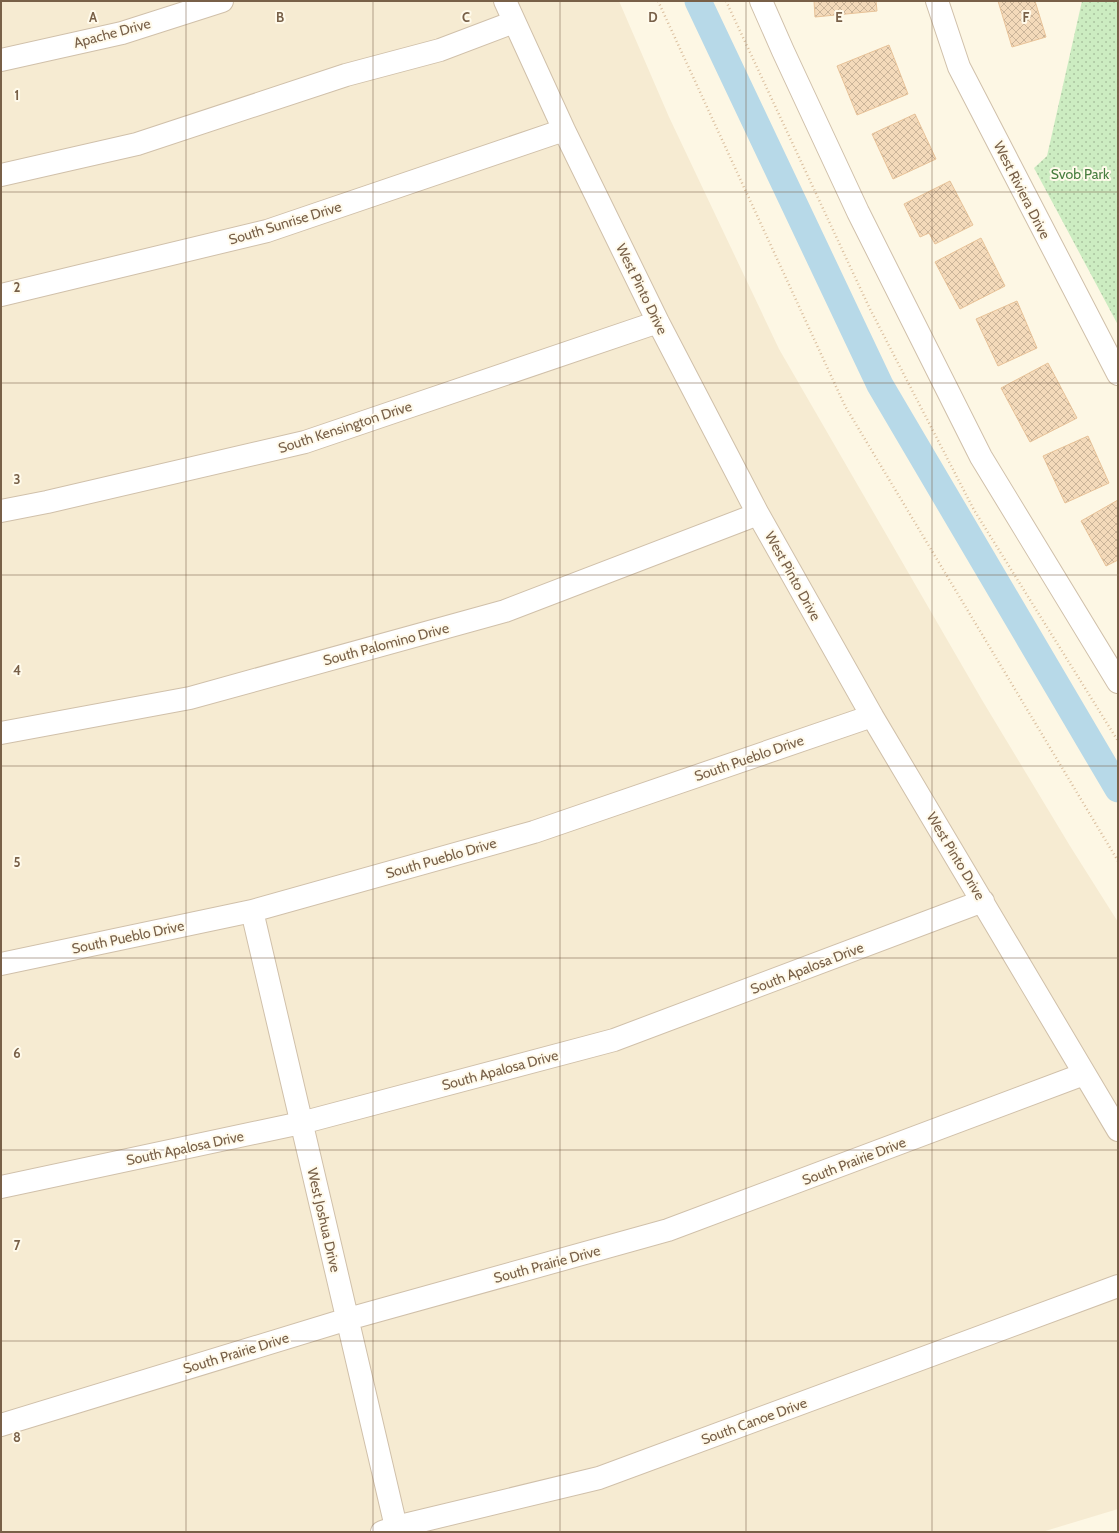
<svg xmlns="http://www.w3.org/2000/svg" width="1119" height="1533" viewBox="0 0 1119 1533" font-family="Cabin,sans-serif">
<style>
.residential{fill:#f6ebd2}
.park{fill:url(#park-dots)}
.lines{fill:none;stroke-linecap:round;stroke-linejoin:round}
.canal{stroke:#b7d9e8;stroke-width:27}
.building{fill:url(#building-cross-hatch);stroke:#e8c399}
.minor-casing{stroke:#d0c0aa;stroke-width:24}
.path{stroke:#dabe9d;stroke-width:2.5;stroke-dasharray:1 3;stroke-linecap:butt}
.minor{stroke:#fff;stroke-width:22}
.grid{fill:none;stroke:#786048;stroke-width:1;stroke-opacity:0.55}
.labels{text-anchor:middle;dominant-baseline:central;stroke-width:4;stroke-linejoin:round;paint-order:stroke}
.street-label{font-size:14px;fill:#786048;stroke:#fffaeb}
.park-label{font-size:14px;fill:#487e3f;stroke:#fffaeb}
.grid-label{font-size:13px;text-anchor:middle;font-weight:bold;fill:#786048;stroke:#fffaeb;stroke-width:4;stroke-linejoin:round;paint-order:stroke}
</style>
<defs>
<pattern id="park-dots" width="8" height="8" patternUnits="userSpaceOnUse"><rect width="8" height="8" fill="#ccecc1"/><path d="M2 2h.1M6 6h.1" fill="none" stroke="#aac39f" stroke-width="1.8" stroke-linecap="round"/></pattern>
<pattern id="building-cross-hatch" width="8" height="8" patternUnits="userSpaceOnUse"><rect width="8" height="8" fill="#f4daba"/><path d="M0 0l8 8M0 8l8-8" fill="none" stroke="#cab499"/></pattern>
</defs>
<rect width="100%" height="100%" fill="#fdf7e4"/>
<path class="residential" d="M1,1H619L669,117L779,349L982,700L1070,846L1118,922V1509L1042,1532H1Z"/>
<path class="park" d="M1082,1H1118V325L1034,168L1047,156Z"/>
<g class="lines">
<path class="canal" d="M698,1L880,385L1118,789"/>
</g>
<path class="building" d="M814,1H876L877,11L815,17Z
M998,1H1035L1046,37L1012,47Z
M889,45L908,94L857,115L837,66Z
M915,114L936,159L893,179L872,134Z
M950,181L973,225L935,244L929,233L920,237L904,204Z
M981,238L1005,286L960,309L935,262Z
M1017,301L1037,348L998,366L976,319Z
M1048,363L1077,418L1030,442L1001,388Z
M1088,436L1109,483L1065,503L1043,456Z
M1118,500V560L1106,566L1081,521Z"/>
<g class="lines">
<defs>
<path id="minor" d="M505,1L564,130L658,322L758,514L872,716L1118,1130
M761,1L783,51L858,212L981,457L1118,682
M937,1L959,67L1118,374
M1,60L122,33L222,1
M1,175L137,144L346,75L440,50L514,22
M1,295L267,231L564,130
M1,511L47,502L305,442L658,322
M1,733L190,698L505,611L758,514
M252,911L396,1527
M1,964L252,911L534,832L872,716
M1,1187L301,1123L614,1040L983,901
M1,1425L348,1319L668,1230L1084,1074
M382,1532L396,1527L599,1478L1118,1286"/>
</defs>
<use href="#minor" class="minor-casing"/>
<path class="path" d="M658,1L845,406L1118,861
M726,1L869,307L974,510L1118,741"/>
<use href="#minor" class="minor"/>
</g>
<path class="grid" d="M186,1V1532M373,1V1532M560,1V1532M746,1V1532M932,1V1532M1,192H1118M1,383H1118M1,575H1118M1,766H1118M1,958H1118M1,1150H1118M1,1341H1118"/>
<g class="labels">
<g class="street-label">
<text transform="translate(112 33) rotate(-15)">Apache Drive</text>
<text transform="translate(1022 190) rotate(63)">West Riviera Drive</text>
<text transform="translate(285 223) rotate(-17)">South Sunrise Drive</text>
<text transform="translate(642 289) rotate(64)">West Pinto Drive</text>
<text transform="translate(345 427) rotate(-18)">South Kensington Drive</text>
<text transform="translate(793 576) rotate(61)">West Pinto Drive</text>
<text transform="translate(386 644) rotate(-15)">South Palomino Drive</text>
<text transform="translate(749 758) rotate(-19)">South Pueblo Drive</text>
<text transform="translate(956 856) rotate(59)">West Pinto Drive</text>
<text transform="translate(441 858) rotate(-16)">South Pueblo Drive</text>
<text transform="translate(128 937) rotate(-12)">South Pueblo Drive</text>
<text transform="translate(807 968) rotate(-21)">South Apalosa Drive</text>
<text transform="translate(500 1070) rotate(-15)">South Apalosa Drive</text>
<text transform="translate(185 1148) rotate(-12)">South Apalosa Drive</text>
<text transform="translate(854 1161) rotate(-21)">South Prairie Drive</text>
<text transform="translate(324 1220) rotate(77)">West Joshua Drive</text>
<text transform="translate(547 1264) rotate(-15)">South Prairie Drive</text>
<text transform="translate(236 1353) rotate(-17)">South Prairie Drive</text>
<text transform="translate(754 1421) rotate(-20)">South Canoe Drive</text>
</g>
<g class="park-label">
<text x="1080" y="174">Svob Park</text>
</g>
</g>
<g class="grid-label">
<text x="93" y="22">A</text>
<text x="280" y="22">B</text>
<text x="466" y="22">C</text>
<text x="653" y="22">D</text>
<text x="839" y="22">E</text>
<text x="1026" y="22">F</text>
<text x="17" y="100">1</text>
<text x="17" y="292">2</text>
<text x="17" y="484">3</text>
<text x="17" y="675">4</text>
<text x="17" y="867">5</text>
<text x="17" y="1058">6</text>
<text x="17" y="1250">7</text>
<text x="17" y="1442">8</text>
</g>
<rect width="1119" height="1533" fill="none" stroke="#786048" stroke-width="4"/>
</svg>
